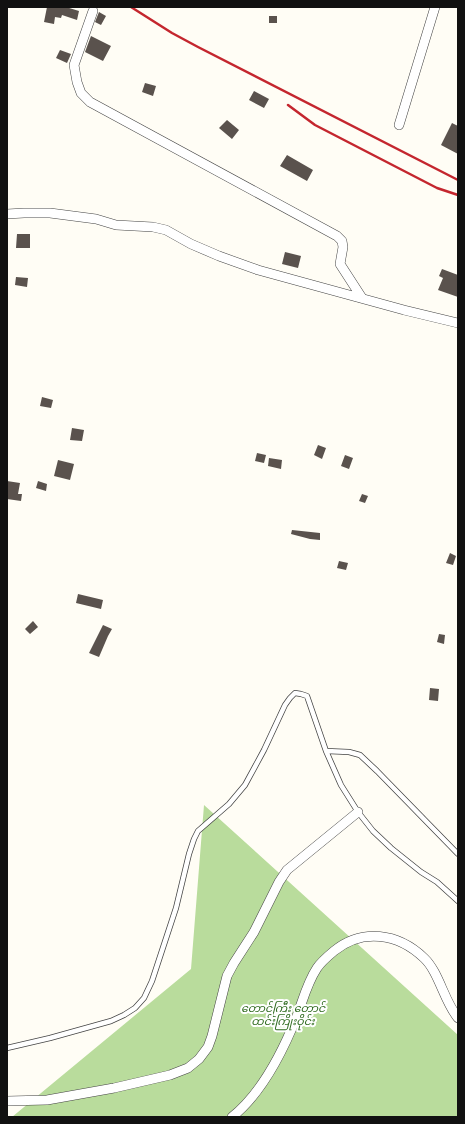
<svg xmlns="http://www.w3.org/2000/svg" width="465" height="1124" viewBox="0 0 465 1124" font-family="'Roboto Serif','Noto Sans Myanmar',serif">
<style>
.forest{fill:#b9dc9c}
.building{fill:#5a524d}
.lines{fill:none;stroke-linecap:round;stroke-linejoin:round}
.lane-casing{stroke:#444;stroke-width:6}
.street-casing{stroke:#444;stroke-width:10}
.lane{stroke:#fff;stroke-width:4.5}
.street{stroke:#fff;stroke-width:9}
.rail{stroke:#c4262e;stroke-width:2.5}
.labels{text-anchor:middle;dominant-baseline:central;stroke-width:4;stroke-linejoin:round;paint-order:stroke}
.park-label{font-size:11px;font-style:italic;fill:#2f6b1f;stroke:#fff}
</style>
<rect width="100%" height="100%" fill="#fffdf5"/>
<path class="forest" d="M204,805L458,1035V1117H12L191,969Z"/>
<path class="building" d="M47,7H66L79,11L77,20L62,15L61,18L55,17L54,24L44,22Z
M99,12L106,16L101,25L95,22Z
M269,16H277V23H269Z
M91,36L111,46L103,61L85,52Z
M60,50L71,54L67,63L56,58Z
M145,83L156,86L153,96L142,92Z
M254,91L269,99L264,108L249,100Z
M227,120L239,130L232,139L219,128Z
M452,123L458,126V154L441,145Z
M287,155L313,170L307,181L280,166Z
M17,234H30V248H16Z
M285,252L301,256L298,268L282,264Z
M442,269L458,275V297L438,290L443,278L439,276Z
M16,277L28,278L27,287L15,285Z
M42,397L53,400L51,408L40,406Z
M72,428L84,430L82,441L70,440Z
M318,445L326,448L322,459L314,455Z
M257,453L266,455L264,463L255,461Z
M345,455L353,458L349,469L341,466Z
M269,458L282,460L281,469L268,466Z
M58,460L74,464L70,480L54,476Z
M7,481L20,483L18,494H22L21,501L7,499Z
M38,481L47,484L46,491L36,488Z
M362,494L368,496L365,503L359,501Z
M292,530L320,533V540L310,539L291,534Z
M450,553L456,556L453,565L446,563Z
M339,561L348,563L346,570L337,568Z
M78,594L103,600L101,609L76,603Z
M33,621L38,627L30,634L25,629Z
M103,625L112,629L108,636L99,657L89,653Z
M439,634L445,635L444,644L437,642Z
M430,688L439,689L438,701L429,700Z"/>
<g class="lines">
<defs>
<path id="lane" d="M326,751L349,752L360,755L377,771L458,854
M7,1048L50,1038L111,1021L124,1015L135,1008L144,998L152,981L176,908L189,854L194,839L198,831L229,804L245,785L264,750L285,705L290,698L295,693L301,694L307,696L326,751L341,785L358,812L373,831L391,848L421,872L437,882L458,901"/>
<path id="street" d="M93,11L74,65L77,82L81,93L90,102L337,236L342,241L343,247L340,264L362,298
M399,125L435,7
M7,214L24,213H50L96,219L116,225L153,227L166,230L191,244L219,256L258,270L404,310L458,323
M7,1101L47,1100L114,1088L170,1075L188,1068L199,1059L208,1047L212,1036L227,976L234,963L254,932L279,882L287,870L358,812
M232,1117C262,1093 283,1051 297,1016C303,1000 307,983 317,968C321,962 328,956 334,951C362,928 398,933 424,958C439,972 444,1001 458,1018"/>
</defs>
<use href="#lane" class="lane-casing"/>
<use href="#street" class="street-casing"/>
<use href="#lane" class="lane"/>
<use href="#street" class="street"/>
<path class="rail" d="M131,7L172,33L198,47L458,180
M288,105L315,125L437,188L458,195"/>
</g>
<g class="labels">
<g class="park-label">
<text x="283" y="1008">တောင်ကြီး တောင်<tspan x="283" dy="13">ထင်းကြိုးဝိုင်း</tspan></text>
</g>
</g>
<rect width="465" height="1124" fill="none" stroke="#111111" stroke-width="16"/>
</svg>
